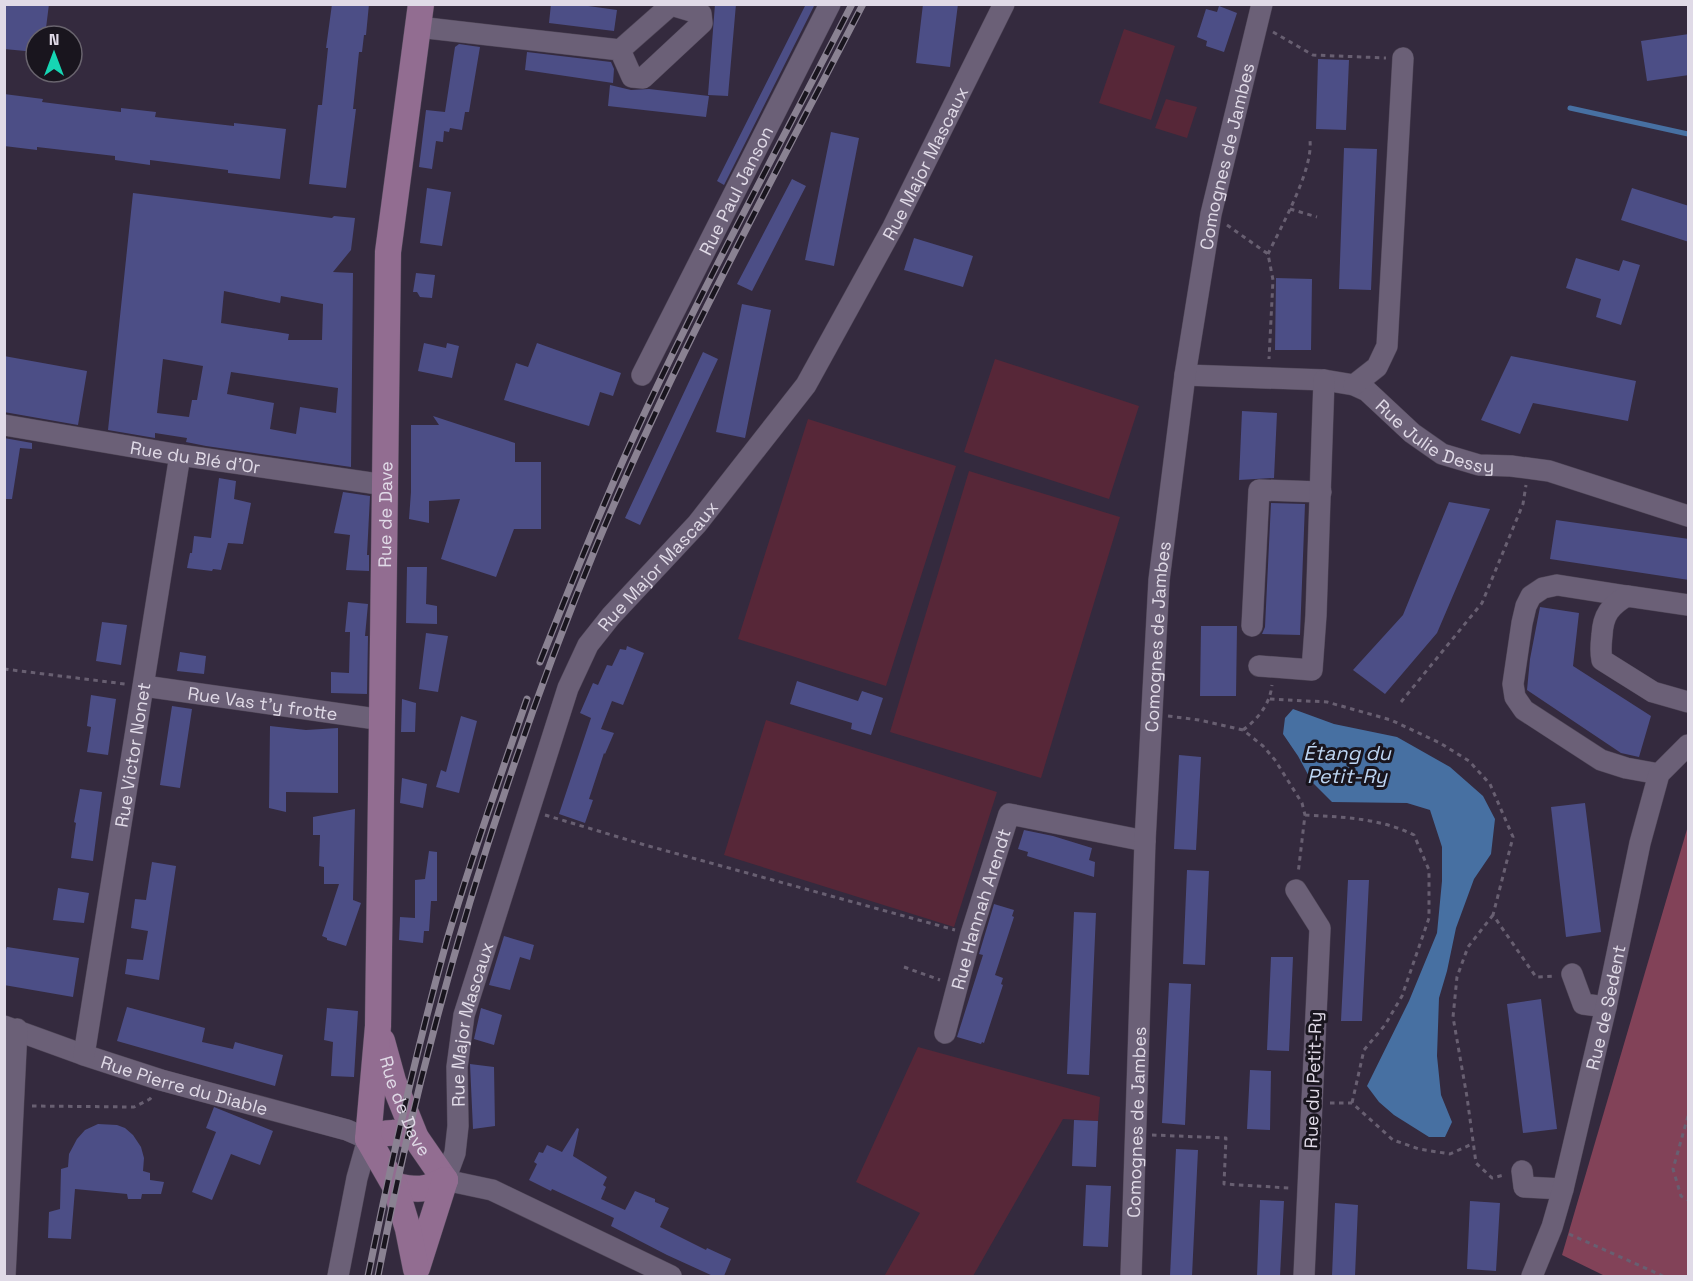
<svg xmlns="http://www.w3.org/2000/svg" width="1693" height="1281" viewBox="0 0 1693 1281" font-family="'Space Grotesk',sans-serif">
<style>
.green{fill:#572738}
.forest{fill:#824258}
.water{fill:#4770a2}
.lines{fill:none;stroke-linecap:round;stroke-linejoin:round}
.stream{stroke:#4770a2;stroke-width:5}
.building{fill:#4c4e86;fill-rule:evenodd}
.minor-casing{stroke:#4f4657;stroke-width:22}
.major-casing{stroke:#4f4657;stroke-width:27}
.path{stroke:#685f71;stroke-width:3;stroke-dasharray:4.5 4.5;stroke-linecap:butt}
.minor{stroke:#6b6077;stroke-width:21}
.major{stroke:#926d91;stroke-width:26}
.rail-casing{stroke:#8a8292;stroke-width:7}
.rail{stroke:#19151e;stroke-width:4.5;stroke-dasharray:14;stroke-linecap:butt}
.labels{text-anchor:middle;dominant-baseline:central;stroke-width:6;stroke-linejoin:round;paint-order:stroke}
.street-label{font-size:18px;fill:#e0dae7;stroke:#19151e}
.water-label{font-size:20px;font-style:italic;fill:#bfd7f4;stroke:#19151e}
</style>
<rect width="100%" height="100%" fill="#342a3e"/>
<path class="green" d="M1124,29L1175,46L1151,120L1099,103Z
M1166,99L1197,107L1187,138L1155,128Z
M995,359L1139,406L1109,499L964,452Z
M808,419L956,466L886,686L738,639Z
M969,471L1120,517L1041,778L890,732Z
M766,720L997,792L954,927L724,855Z
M918,1047L1100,1097L1098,1121L1063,1119L973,1276L885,1275L920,1213L856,1182Z"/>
<path class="forest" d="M1688,826V1276H1605L1562,1255Z"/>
<path class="water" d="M1293,709L1334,724L1397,737L1450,767L1483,796L1495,819L1491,854L1474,879L1456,928L1447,971L1439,998L1437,1056L1441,1095L1452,1122L1445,1137H1429L1394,1115L1379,1102L1367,1086L1409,1001L1437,933L1442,881V847L1430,810L1407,803L1332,802L1312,782L1298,756L1283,734L1285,718Z"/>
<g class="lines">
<path class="stream" d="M1570,108L1688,134"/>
</g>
<path class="building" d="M4,4H49L45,36H36V52L4,49Z
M332,4H369L366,35H364L362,52H359L353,109H356L346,188L309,184L318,105H322L328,48H326Z
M551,4H574L617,10L614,31L549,23Z
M715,4H736L728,96L708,95Z
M806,4H815L724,185L717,181Z
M923,4H958L950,67L916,63Z
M1219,6L1237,13L1224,52L1206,46L1207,41L1197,37L1206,9L1217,12Z
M1689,34V75L1647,81L1641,41Z
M459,44L480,47L469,112H465L462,130L450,128L449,132L444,131L443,142L436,141L432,169L419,167L426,110L445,112L455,47Z
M527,52L611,62L614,69L613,83L525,70Z
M1318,59L1349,60L1346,130L1316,129Z
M610,85L631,90L649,89L709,96L706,117L608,106Z
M4,94L43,99L42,102L121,112V108L156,112L155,117L234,126V123L286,129L280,179L228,173V170L150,160V165L115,160V156L37,147V150L4,146Z
M831,132L859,138L834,266L805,260Z
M1344,148L1377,149L1371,290L1339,289Z
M792,179L806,186L752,291L737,284Z
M427,188L451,192L442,246L420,243Z
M1632,188L1689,206V242L1621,220Z
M133,193L332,218L334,216L355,218L351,250L333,272L353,273L351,467L206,446L186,442L187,438L155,433V438L108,430ZM224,291L280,303L281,296L323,304L322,340H288L289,334L221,323ZM163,359L203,366L197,400H192L189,417L157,413ZM231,372L338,388L336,413L300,407L296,434L270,429L274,403L227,394Z
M914,238L973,256L963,287L904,270Z
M1576,258L1619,271L1623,260L1640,265L1621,325L1596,317L1601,299L1566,288Z
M416,273L435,275L432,298L420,297L417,292H413Z
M1276,278L1312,279L1311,350H1275Z
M742,304L771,310L745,438L716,432Z
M424,343L446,348L447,343L459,346L452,378L418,371Z
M537,343L621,373L613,396L600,392L589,426L504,400L516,363L528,367Z
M703,352L718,359L640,525L625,518Z
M4,356L87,371L78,425L4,412Z
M1511,356L1636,381L1628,421L1533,403L1520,434L1481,420Z
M1242,411L1277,413L1274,478L1239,480Z
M433,416L515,443V462H541V529H514L496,577L441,559L460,499L429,501V523L409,519L411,492V425H439Z
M4,438L32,443V449L20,448L12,499H4Z
M219,478L236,481L234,499L251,503L243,544L228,543L221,570L213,569L212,571L187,568L190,553H192L194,536L211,538Z
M343,492L370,496L367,555H369V571L346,570L350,535L334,533Z
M1449,502L1490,509L1437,633L1385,694L1353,670L1403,615Z
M1271,503L1305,504L1300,635L1262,634L1265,627Z
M1556,520L1689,539V580L1550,559Z
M407,567H427L426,604L437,606V624L406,623Z
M348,602L368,604L365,636H368L367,694L331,693V672L349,673L350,632H345Z
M1540,607L1579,613L1573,666L1651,716L1639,757L1621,753L1527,690L1530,659Z
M102,622L127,625L121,665L96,661Z
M1201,626H1237L1236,696H1200Z
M426,633L448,636L438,692L419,689Z
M627,646L644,653L623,705L612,701L601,729L614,733L605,754L604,753L589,799L593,800L585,823L559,814L591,718L580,713L593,683L598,685L607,665L612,666L620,649L626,650Z
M180,652L206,656L204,674L177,671Z
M797,681L858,701L862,691L883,698L871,735L851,729L852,723L790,704Z
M91,695L116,699L108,755L87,752L91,727L87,726Z
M402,699L416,703L415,732H401Z
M172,706L192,709L180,788L160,785Z
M461,716L477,721L459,793L436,787L441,770L446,772Z
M270,726L306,730L338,728V793L286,792V812L269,808Z
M1179,755L1201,757L1196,850L1174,849Z
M402,778L427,784L423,808L400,803Z
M80,789L102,792L93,861L71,858L76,823L74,822Z
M1585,803L1601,932L1566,937L1551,807Z
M355,809L353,900L361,903L346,946L327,940V938L322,936L339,884H324V867L319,866L320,835H313V817Z
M1024,830L1053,836L1092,848L1089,860L1095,862L1094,877L1027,856L1028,852L1018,849Z
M429,851L437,852V901H431L429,931H424L423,943L399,940L400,917L415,918V880L425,879Z
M152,862L176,866L159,980L125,974L127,959L143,960L148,931L131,928L135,899L146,900Z
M1187,870L1209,871L1205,965L1183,964Z
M1348,880H1369L1362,1021H1341Z
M58,888L89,893L84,923L53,920Z
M994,904L1014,910L1012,916L1014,917L995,975L1003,978L1001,984L1003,985L984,1043L982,1042L981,1044L957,1037L983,955L979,954Z
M1074,912L1096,913L1089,1075L1067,1074Z
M504,936L534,945L530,960L520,957L510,990L489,985Z
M7,947L79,958L73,997L4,985V956Z
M1271,957H1293L1289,1051L1267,1050Z
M1169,983L1191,984L1185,1125L1162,1123Z
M1541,999L1557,1129L1523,1133L1507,1004Z
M127,1007L205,1028L202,1042L233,1049L235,1042L283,1055L275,1086L117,1041Z
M327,1008L358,1011L354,1077L331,1076L333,1042L324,1040Z
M481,1008L502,1015L494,1045L474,1039Z
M470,1064L494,1067L495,1126L473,1129Z
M1250,1070L1271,1071L1270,1130L1247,1129Z
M214,1107L273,1131L260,1165L231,1154L212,1200L192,1192L216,1132L206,1128Z
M1074,1120L1098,1121L1096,1167L1072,1166Z
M98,1124L117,1125L125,1128L133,1135L141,1147L144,1158L143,1171L150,1173V1180L164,1182L161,1194H142L141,1199H128L127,1194L75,1189L71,1239L48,1238L49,1212L60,1209L61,1169L68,1167L69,1154L77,1139L85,1130Z
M577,1128L579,1129L573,1156L607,1177L603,1185L606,1187L601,1199L625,1210L635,1191L655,1199V1202L669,1208L660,1227L706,1250L707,1248L731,1259L724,1276H713L667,1255L611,1226L614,1218L552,1189L551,1191L529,1180L537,1164L534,1162L539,1152L543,1153L547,1145L562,1152Z
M1176,1149L1198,1150L1192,1276H1170Z
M1086,1185L1111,1186L1108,1247L1083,1246Z
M1260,1200L1284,1201L1280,1276H1257Z
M1470,1201L1500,1203L1496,1271L1467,1269Z
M1335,1203L1358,1205L1355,1276H1332Z"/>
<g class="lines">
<defs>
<g id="minor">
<path d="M418,27L620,50L671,5L701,14L702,23L643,78L632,77L620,50"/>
<path id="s1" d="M642,375L830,4"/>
<path id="s2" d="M1185,375L1324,380L1354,385L1367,391L1412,433L1442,454L1479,465L1511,466L1549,471L1688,516"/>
<path d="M1354,385L1377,367L1387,346L1403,58"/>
<path id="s3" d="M4,425L180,455L385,485"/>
<path d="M1627,596L1557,585L1543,588L1531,596L1526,606L1522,623L1513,684L1515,697L1524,710L1601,760L1626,768L1659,774"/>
<path d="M1688,605L1627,596C1610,606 1603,615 1602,635C1601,644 1600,651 1602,660L1653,692L1688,702"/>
<path d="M1252,626L1259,490L1321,492"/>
<path d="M1259,666L1312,670L1316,615L1324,380"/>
<path id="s4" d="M144,686L383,720"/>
<path d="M1296,890L1320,928L1304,1276"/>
<path d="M1572,974L1583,1004L1606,1007"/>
<path id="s5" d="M4,1026L84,1055L161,1080L347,1130L368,1139L357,1178L338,1276"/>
<path id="s6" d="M945,1033L971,934L1009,814L1145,841"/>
<path id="s7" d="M84,1055L180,455"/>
<path d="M1522,1171L1524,1187L1563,1189"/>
<path d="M5,1276L17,1029"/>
<path id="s8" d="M671,1276L492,1190L445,1180L455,1153L458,1126L457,1067L464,1015L568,688L588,645L611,616L697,524L806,385L893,227L1004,4"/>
<path id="s9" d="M1131,1276L1145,841L1159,580L1185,375L1211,214L1262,4"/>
<path id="s10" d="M1532,1276L1552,1227L1563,1189L1606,1007L1640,843L1659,774L1688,745"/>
</g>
<g id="major">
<path id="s11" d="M382,1041L393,1081L416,1138L445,1180"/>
<path d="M368,1139C386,1131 398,1131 416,1138"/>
<path d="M395,1186C417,1190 425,1191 445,1180"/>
<path d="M417,1268L445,1180"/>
<path id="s12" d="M416,1269L408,1229L395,1186L368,1139L378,1026L388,252L421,4"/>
</g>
</defs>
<use href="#minor" class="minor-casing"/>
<use href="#major" class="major-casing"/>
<path class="path" d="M1273,32L1313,55L1386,58
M1290,209L1317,217
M1227,225L1268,254L1273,280L1269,359
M1268,254C1281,227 1313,170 1310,141
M4,669L125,684
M1270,699L1327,702L1391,720L1440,743L1469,761L1490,784L1513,837L1493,915L1536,977L1555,976
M1401,702L1482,603L1523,504L1526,485
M1168,716L1199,720L1243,730L1263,746L1275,760L1302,803L1305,815L1298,874
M1243,730C1258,719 1270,704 1272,685
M545,815L645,845L955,930
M1305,815C1342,817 1380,818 1414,835L1429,870V918L1402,996L1385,1025L1364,1050L1352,1103
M1493,915L1468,947L1457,977L1453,1017L1467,1097L1476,1163L1492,1178L1504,1175
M904,967L940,980
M1330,1103H1352L1393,1140L1419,1149L1450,1154L1472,1144
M32,1106L134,1107L150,1099L153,1095
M1688,1116L1673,1169L1681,1196L1688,1200
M1152,1135L1226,1138L1224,1184L1289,1188
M1569,1234L1663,1276"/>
<use href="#minor" class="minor"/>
<use href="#major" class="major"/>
<defs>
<path id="rail" d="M540,662C574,577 607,493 646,410C710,273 783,139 852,4
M368,1276C391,1163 416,1051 447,940C471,859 499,779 527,699
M378,1276C426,1026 499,783 596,547C673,361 771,183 863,4"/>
</defs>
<use href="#rail" class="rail-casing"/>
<use href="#rail" class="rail"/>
</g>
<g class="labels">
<g class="street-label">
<text stroke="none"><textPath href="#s9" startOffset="1126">Comognes de Jambes</textPath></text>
<text stroke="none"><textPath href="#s8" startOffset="1396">Rue Major Mascaux</textPath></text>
<text stroke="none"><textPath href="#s1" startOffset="207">Rue Paul Janson</textPath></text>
<text stroke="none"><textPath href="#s2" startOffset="268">Rue Julie Dessy</textPath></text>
<text stroke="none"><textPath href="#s3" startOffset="194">Rue du Blé d'Or</textPath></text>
<text stroke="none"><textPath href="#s12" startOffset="765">Rue de Dave</textPath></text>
<text stroke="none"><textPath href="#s8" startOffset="910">Rue Major Mascaux</textPath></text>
<text stroke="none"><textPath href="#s9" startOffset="640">Comognes de Jambes</textPath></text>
<text stroke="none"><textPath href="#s4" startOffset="120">Rue Vas t'y frotte</textPath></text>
<text stroke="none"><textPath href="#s7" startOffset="304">Rue Victor Nonet</textPath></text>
<text stroke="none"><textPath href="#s6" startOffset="129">Rue Hannah Arendt</textPath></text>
<text stroke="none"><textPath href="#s10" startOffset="279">Rue de Sedent</textPath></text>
<text stroke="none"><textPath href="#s8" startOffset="406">Rue Major Mascaux</textPath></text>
<text transform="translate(1313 1080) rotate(-88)">Rue du Petit-Ry</text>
<text stroke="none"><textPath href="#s5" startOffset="190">Rue Pierre du Diable</textPath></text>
<text stroke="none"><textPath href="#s11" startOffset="69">Rue de Dave</textPath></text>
<text stroke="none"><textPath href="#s9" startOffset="154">Comognes de Jambes</textPath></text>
</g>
<g class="water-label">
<text x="1347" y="753">Étang du<tspan x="1347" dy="23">Petit-Ry</tspan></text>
</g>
</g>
<rect width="1693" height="1281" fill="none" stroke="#e0dae7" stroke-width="12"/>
<g transform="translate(54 54)"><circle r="28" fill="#19151e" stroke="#69646e" stroke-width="1.5"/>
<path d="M0-4.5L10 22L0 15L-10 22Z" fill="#16d5b3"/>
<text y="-9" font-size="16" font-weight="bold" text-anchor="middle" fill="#e0dae7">N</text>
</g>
</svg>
